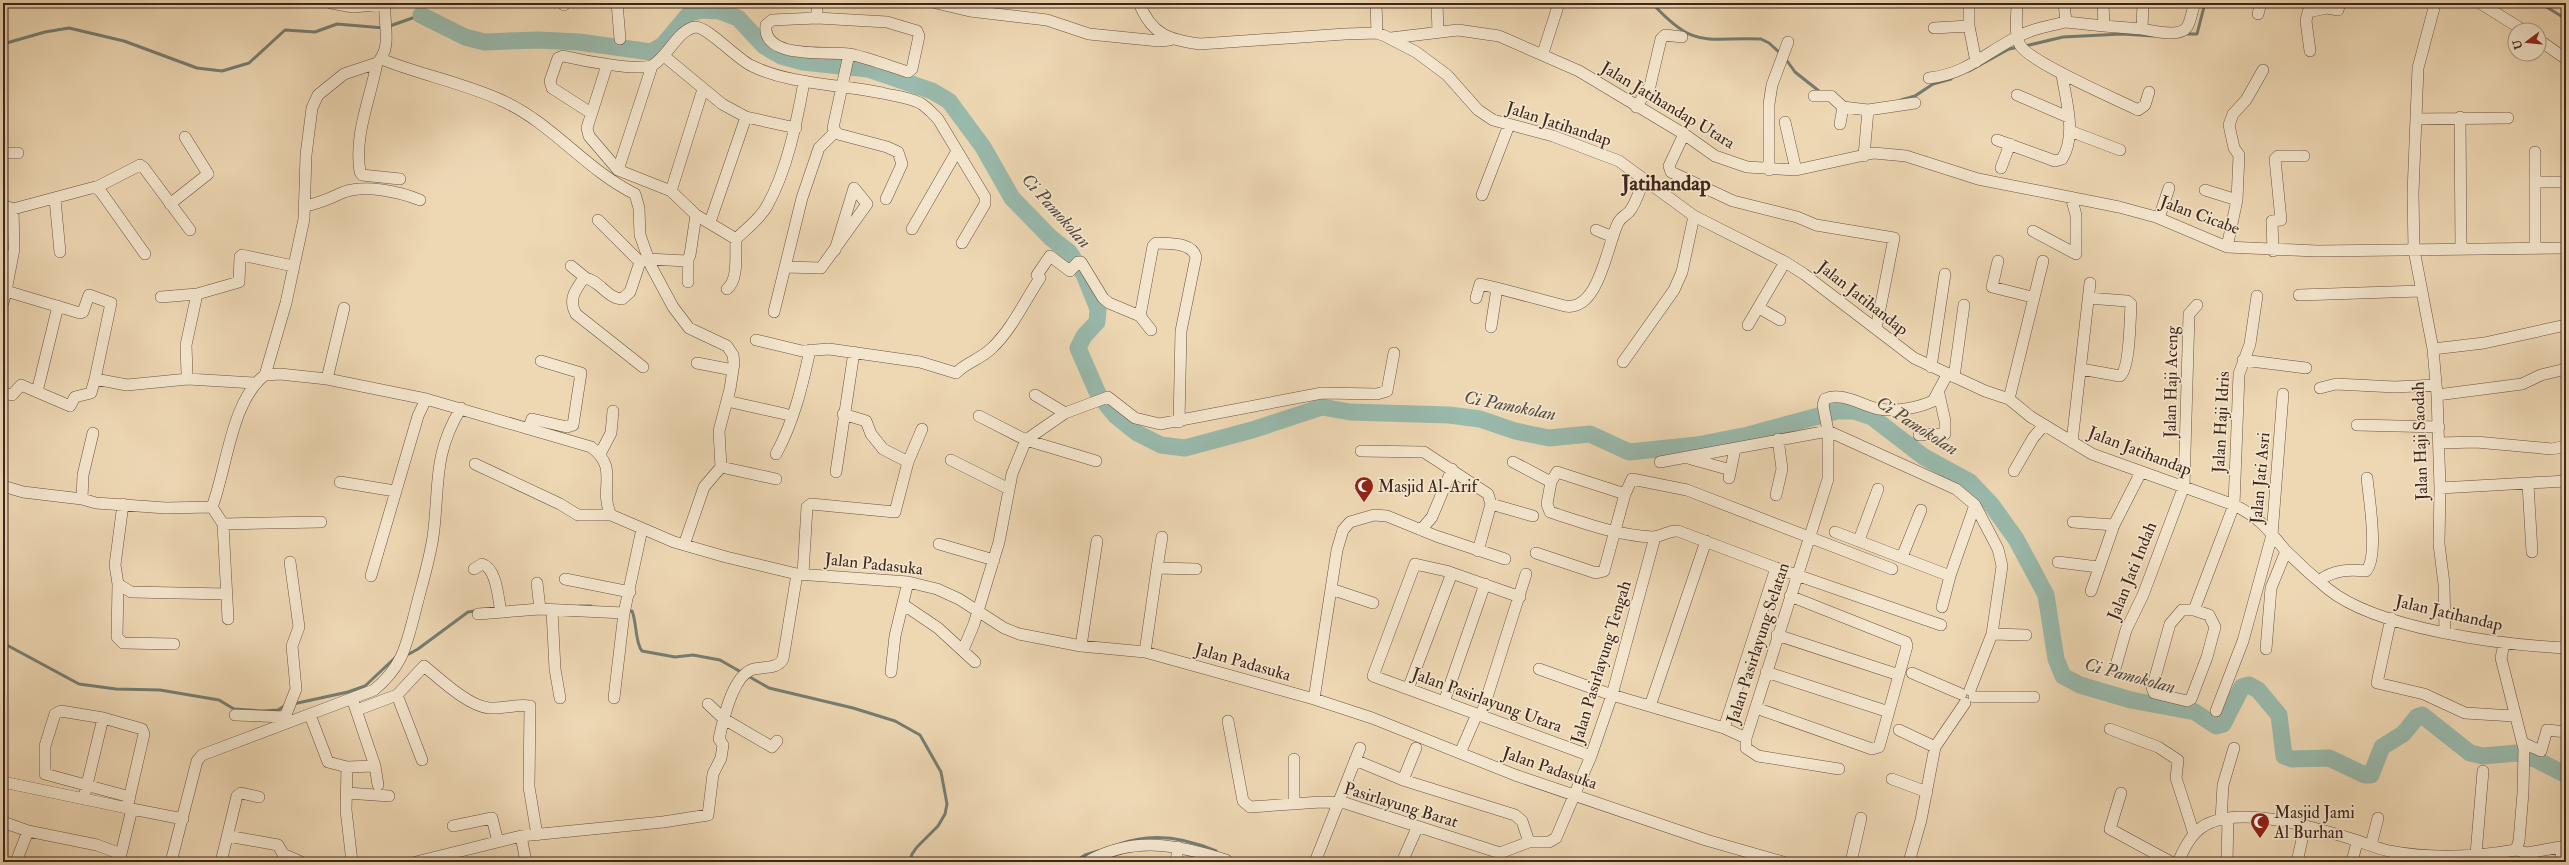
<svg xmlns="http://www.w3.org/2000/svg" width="2569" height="865" viewBox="0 0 2569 865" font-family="'IM FELL Double Pica',serif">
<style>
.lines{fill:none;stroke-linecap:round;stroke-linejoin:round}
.stream{stroke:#757e73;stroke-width:3}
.river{stroke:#99baad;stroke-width:17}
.minor-casing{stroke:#6b5241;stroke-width:12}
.minor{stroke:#f4e6ce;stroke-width:11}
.labels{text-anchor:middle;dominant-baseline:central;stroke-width:3.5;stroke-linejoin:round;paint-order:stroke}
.street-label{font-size:17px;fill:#3f251b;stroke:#f4e6ce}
.poi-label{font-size:17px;fill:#3f251b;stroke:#f4e6ce;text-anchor:start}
.water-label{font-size:18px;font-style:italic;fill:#564a40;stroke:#f4e6ce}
.district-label{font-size:21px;font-weight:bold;fill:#3f251b;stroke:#f4e6ce}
</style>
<rect width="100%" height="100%" fill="#eed8b4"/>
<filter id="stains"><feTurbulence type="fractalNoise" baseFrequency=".005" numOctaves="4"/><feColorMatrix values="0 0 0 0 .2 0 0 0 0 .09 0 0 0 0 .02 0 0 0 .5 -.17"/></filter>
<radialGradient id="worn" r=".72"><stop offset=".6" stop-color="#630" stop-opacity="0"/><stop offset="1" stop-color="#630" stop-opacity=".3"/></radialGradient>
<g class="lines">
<path class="stream" d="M1652,3C1695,50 1703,37 1761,39L1769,43L1781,54
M2540,3L2566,19
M2185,34H2197L2205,3
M3,44L45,32L69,28L124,41L197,68L222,71L249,63L285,30L315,32L337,24L384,28L421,15L420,3
M2025,46L2063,37L2122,34L2154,36
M1785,58L1795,72L1819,91
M1969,71L2009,49L2019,47
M1901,100L1915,96L1933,84L1951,79
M579,606H591
M626,611H632C637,623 635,643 642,651L675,657L693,655L720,660L769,688L853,708L895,721L920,735L941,772L947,804L945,814L938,826L917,847L912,854L910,862
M3,643L79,684L116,689L160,690L219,700L234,709L262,711L278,710L286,705
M405,654H409L418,649L468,612L475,611
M293,704L348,692L365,686L397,656
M1120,844C1152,832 1186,838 1216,851
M1228,857L1237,862
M1074,862L1085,855L1098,851"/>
<path class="river" d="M421,15L465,37L484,42L538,40L579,42L651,52L663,45L690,13L701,10L720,11L738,18L764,46L781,56L803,62L868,69L932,91L949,101L983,147L1012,198L1051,238L1069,252L1084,274L1098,309L1097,322L1084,336L1078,348L1098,394L1116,416L1137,433L1161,445L1185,448L1252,430L1322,407L1350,412L1449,415L1480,419L1515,431L1549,438L1590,434L1629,452L1697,445L1748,435L1837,411H1854L1872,417L1924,457L1970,482L1991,504L2016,539L2046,595L2056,659L2063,676L2080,685L2131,700L2195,712L2216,726L2223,724L2242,687L2249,685L2258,690L2279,715L2284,756L2292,759L2329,758L2365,775H2371L2382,747L2403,734L2417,717L2422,715L2470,753L2483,756L2517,753L2537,760L2566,775"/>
<defs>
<path id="minor" d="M331,3L353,7L385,4
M564,3V5
M617,3L620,39
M936,3L970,11L1047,20L1089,34L1159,41L1170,40
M1139,3C1152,35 1169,40 1200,44L1345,34L1377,33L1385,36L1416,52L1447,75L1478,110L1493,120L1553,136L1619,161L1694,216L1785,262L1804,274L1914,358L1985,391L2009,399L2031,417L2092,454L2234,505C2259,517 2268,529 2285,550C2295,560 2317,580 2328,589C2377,629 2503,645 2566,648
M1376,3L1377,33
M1437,3L1438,32
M1969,3V26L1976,62
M2017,3C2017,16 2014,34 2020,45C2029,62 2116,99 2138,110L2145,105L2149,92
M2064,3L2066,22L2104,26L2103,3
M2480,3L2523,30
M2434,8L2418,68L2413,193L2414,250L2433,349L2437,395L2440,488L2439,544L2444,584L2445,632
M2258,14L2261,3
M817,18L887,22L917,31L919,36L912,69L908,72C889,66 869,58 849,54C828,51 762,60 766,25L772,20Z
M817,18V3
M2104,26L2142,29L2143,3
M1934,28L1969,26
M2142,29C2153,31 2180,38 2187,27C2191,21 2192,10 2195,3
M1391,38L1458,30L1499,36L1579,71L1684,134L1715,156L1747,167L1796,170L1874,153L1906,156L1978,179L2119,207L2156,217L2227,247L2317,251L2566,248
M2539,40L2566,59
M2310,51L2306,21L2308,12L2327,8L2338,10L2340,3
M1543,53L1559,3
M849,54L833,128L838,134L887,147L898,152L902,164L886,199
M664,56L722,104L746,117L796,128
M381,59C421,75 464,83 503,101C553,124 586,170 635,194L639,208L640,235L651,266L673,307L689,328L727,346L733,355L734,363L730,389L719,431L721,467L704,487L684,545
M377,63C370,100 354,134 360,172L362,175L400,179
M607,65L587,128L589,136L618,170L671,191L696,215L736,239
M1929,78C1966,74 1984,54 2015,38C2031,29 2048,26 2066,22
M2017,95L2068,117
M1814,96H1831L1843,107L1868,110L1915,103
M1636,107L1650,86L1661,39L1665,35L1682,37
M591,113L552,88L550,81L558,58L563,56C580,60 639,72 653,65C668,56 678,30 695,27C707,26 738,60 752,66C792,85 838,84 882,93C894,96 908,97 920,103C927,107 932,113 938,119L985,197V204L962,243
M2460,117L2461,248
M2416,119L2508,118
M1785,122L1796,170
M1840,124L1843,107
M2070,131L2120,150
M1684,134L1669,166L1671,172L1733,201L1797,217L1816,225L1894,238L1876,329
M1997,140L2055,161L2062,159C2077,135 2066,101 2062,75
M2535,152V248
M3,153H18
M1864,156L1868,110
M2001,168L2010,144
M618,170L652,66
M1769,170V104L1772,85L1788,42
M2535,182H2566
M97,187L140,165L144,168L190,230
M2205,190L2237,200L2227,247
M671,191L703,89
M1482,195L1509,125
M55,199L60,252
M2237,200L2239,155L2234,148L2229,125L2233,114L2246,100L2263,70
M170,204L208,174L185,137
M3,205L13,209
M304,206C320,204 330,198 344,192C365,184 400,192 420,200
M2159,218L2169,188
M598,220L640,262
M710,222L746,117
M912,229L957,151
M1596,230L1613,237
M2033,231L2076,254V215L2071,197
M2273,251L2272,221L2281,220L2275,159L2278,156H2304
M688,259V282
M1998,261L1992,287L2032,297
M571,266L587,279
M785,267L821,268L867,204L854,188L835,250
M727,289C739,279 735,254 736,239C746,229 760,219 767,206C787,171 797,121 804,82
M3,290L6,291L14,249L13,209L95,187L101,192L145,254
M2299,295L2421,291
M161,297L197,294
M1476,298L1480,284L1497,288
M3,303L6,291L80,313L83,312L89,295L111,303L95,379
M1759,308L1780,320
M774,312L802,198L819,148L835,132
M1140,316L1153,246L1156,243C1169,244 1192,242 1196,257L1181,331L1179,422
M1748,325L1785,262
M1491,327L1497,288L1565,306C1599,312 1607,245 1618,223C1621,217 1625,216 1629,212C1636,204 1640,189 1644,179
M756,340L802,351L829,349L920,362L956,373C967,362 981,359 992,348C1012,329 1024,302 1040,278L1037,275L1050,256L1070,271L1078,262H1081L1103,298L1109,303L1140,316L1151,330
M2433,349L2484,343L2566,325
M2243,360L2306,368
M1623,362L1674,290L1682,272L1694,216
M697,363L733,370
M643,367L576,314C568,300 575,290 584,278C599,279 606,298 622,299L630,292L640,262L648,259L687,261L690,255L696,215
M1931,367L1945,274
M2081,369L2120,376C2130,369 2130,319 2131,304L2127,301L2088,298
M187,374L186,345L197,294L239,282L240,257L242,255L293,266
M265,375L280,374L327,379L426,399L591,447C620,468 598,489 611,515L674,542L726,557L797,574L908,582L937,589L959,599L1004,628L1019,634L1081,646L1145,652L1314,699L1372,718L1515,775L1706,840L1783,862
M265,375L286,303L304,219L306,155L312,108L318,95L344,74L377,63C393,48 383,22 385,3
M1954,377L1964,305
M327,379L344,308
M2320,388L2336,384L2395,387L2436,385
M37,392L58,306
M3,393L12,395L21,385L70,406L75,397L91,393L95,379L127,385L188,379L254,383
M1035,395L1065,413
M2437,395L2522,384L2541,375L2566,369
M2009,399L2043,261
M727,401L785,414
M843,414L866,421L871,434L883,449L908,462
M979,416L1026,440L1096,461
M2357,425L2439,427
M528,429L532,419L567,427L573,425L581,373L541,361
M1919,435L1945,434V421L1939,394
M2072,442L2090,283
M2439,443L2476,442L2552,449L2566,446
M1361,451L1424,452L1488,494L1491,504L1478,551
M600,454L611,433L613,411
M776,454C794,421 802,387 810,350
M1691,459L1731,470
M951,460L1009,489
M1513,462L1551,482L1557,472L1625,494
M1660,462L1828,431L1956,489L1975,505L1998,549L2002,566L1992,634L1970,690
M475,464L560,504L578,515H611
M721,467L776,479
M2014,471L2033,438L2044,425
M836,472L854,352
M1729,478L1735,449
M340,482L395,491
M1551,482L1547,504L1550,512C1584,523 1616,535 1652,537C1662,537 1668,530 1678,531L1776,568L1941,625
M2528,484L2532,552
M3,486L23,492L82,499L96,503L166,508L212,507C227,468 231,401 265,375
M2440,488L2566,481
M1776,495L1782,469L1778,439
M82,499L83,475L93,433
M123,504L115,565L118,584L117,637L123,643L174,644
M1491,504L1533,516
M212,507L223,524L228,619
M2073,522L2114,525
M223,524L321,522
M1421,530L1432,517L1452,469
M1835,532L1950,576L1975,505
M1859,540L1878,489
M939,544L994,560
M1536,553L1596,573L1604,571L1625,494L1632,479L1687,490L1892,569
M1902,557L1921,510
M2058,562L2098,567
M1157,568L1162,537
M474,569L482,564C497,568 498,599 501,612
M803,574L807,507L811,504L895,512L908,462L922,429
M371,576L418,416L426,399
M565,579L630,592
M2320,580C2334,570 2349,569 2366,571C2379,557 2369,498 2367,478
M537,583L540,609
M118,584L131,592L227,594
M1331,589L1373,603
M2091,591L2114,525L2141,472
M1520,597L1446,571L1415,564L1373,676L1591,756
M904,605L938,628L975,662
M1942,607L1950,576
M552,610L555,669L560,698
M2182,610H2194L2209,615L2215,627L2207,657L2191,699L2187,701L2154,693L2152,688L2170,624Z
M2194,610L2234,505L2239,374L2250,344L2257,296
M478,614L540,609L624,613L642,529
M2391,618L2377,683L2424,694L2465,713L2514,716
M1992,634L2026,635
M1777,635L1899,675
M1081,646L1097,541
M2266,649L2271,588L2286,551
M963,650L974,624L999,542L1012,474L1026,440L1065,413L1108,397L1135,418L1160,424L1322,393L1377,394L1387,391L1394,353
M1145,652L1157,568L1196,569
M1539,669L1612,695L1724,728L1746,738L1828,479V431L1823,405L1825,399C1841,391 1863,406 1879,409C1896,412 1918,408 1933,401L1947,375
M2115,669L2126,630L2143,595L2184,486L2189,314L2197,305
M891,672L895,636L908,582
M1766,672L1889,712
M1912,673L1961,694
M1408,689L1452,573
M397,695L422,760
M1974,697H2034
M614,698L624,613
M1314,699L1337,550L1343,530L1350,522L1374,515L1387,516L1436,536L1505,559
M1444,702L1485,584
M354,704L375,766
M708,704L724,719L772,747L777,741
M1650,706L1706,541
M1756,708L1872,749L1879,747L1907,646L1906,642L1790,596
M357,710L397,695L424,666C440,679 468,706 489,708C503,709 517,704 530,706L529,787L537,835
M2216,711L2243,641L2272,535L2283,394
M235,715L285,717L296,689L292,646L299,627L290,562
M310,715L328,762L347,767L346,810L352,862
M1481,716L1526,574
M1228,721L1243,801L1250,807L1321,802L1345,803L1500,853L1529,842H1549L1556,838L1591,756L1612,695L1655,537
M1724,728L1776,568
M2110,729L2158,747L2178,760L2176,778L2194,834
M1899,730L1935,747
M1746,738V748L1758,756L1839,769
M2523,743L2541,751L2547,730L2566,732
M1460,753L1477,714
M1294,759V804
M1355,760L1403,780L1515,815L1522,821L1529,842
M347,767L375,766L378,785
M1892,779L1927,792
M1403,780L1416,748
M3,782L132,809
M85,793L103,718
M347,793L389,796
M2121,793L2110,829L2171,862
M127,808L144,734L142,729L103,718L61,711L55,714L45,746V774L130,797
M2221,820L2223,785L2234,748
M3,822L28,831L16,862
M453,826L492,818L498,842
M28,831L97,845L121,854
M228,836L278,845L283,854L301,862
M521,836L663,822L708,815L713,774L721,758L723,745L719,739C723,720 732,678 751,670C762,666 777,670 783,659L797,574
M2371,845L2378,818
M2560,848L2563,862
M2516,850L2527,853L2566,846
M2476,854L2483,771
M119,862L132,809L183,819
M171,862L197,761L202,755L374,690C403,666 406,646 415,612C421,587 429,563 433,537C440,486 432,456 461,408
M221,862L237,796L241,793L259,797
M416,862L521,836L526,862
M1087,862C1134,835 1178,845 1226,860V862
M1176,862L1178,847
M1315,862L1360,748
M1402,862L1417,828
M1851,862L1861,818
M1909,862L1921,820L1935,747L1965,703
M2178,862C2185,846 2194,828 2212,822C2249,808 2312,827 2349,838C2362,842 2376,848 2389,851C2430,859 2475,857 2516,850L2519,841L2523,793L2524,749L2501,658L2504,644
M2227,862L2228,818
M2297,862L2303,835
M2352,862L2356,846"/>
</defs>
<use href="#minor" class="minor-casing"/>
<use href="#minor" class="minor"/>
</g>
<defs>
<symbol id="mosque-pin" viewBox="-11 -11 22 30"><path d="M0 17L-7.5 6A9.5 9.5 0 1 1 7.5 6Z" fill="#8f2418" stroke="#f4e6ce"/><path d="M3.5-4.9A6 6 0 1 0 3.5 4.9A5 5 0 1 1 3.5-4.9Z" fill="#fff"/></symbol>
</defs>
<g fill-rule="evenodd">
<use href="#mosque-pin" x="1353" y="475" width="22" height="30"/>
<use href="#mosque-pin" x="2249" y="811" width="22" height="30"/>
</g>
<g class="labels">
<g class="street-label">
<text transform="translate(1668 105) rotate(31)">Jalan Jatihandap Utara</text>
<text transform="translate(1559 124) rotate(18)">Jalan Jatihandap</text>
<text transform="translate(2200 215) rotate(20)">Jalan Cicabe</text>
<text transform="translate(1863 298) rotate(38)">Jalan Jatihandap</text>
<text transform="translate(2171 382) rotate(-89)">Jalan Haji Aceng</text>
<text transform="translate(2221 422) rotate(-87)">Jalan Haji Idris</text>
<text transform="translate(2420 441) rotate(-92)">Jalan Haji Saodah</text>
<text transform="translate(2140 451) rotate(21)">Jalan Jatihandap</text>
<text transform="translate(2260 478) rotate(-85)">Jalan Jati Asri</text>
<text transform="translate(874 564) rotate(6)">Jalan Padasuka</text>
<text transform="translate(2132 571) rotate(-68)">Jalan Jati Indah</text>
<text transform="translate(2449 613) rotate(13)">Jalan Jatihandap</text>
<text transform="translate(1758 643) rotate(-72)">Jalan Pasirlayung Selatan</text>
<text transform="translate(1243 662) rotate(16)">Jalan Padasuka</text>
<text transform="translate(1601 662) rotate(-73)">Jalan Pasirlayung Tengah</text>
<text transform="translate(1487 700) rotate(20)">Jalan Pasirlayung Utara</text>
<text transform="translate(1550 768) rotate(19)">Jalan Padasuka</text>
<text transform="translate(1401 805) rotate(17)">Pasirlayung Barat</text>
</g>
<g class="poi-label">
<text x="1378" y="486">Masjid Al-Arif</text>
<text x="2274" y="812">Masjid Jami<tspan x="2274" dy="20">Al Burhan</tspan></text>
</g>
<g class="water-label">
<text transform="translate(1056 211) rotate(48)">Ci Pamokolan</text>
<text transform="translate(1510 406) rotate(11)">Ci Pamokolan</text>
<text transform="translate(1917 426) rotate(33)">Ci Pamokolan</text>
<text transform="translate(2130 676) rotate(15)">Ci Pamokolan</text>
</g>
<g class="district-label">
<text x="1666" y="183">Jatihandap</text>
</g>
</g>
<rect width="2569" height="865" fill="none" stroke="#eed8b4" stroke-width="16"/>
<rect x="4" y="4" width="2561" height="857" fill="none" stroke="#3f251b" stroke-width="2"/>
<rect x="8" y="8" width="2553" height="849" fill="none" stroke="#3f251b"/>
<g transform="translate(2527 42) rotate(254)"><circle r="19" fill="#f4e6ce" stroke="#ac9986"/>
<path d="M0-3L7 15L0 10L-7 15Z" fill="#8f2418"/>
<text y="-6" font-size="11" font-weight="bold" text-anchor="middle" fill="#3f251b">U</text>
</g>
<rect width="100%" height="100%" filter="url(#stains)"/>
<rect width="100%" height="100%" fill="url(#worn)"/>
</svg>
